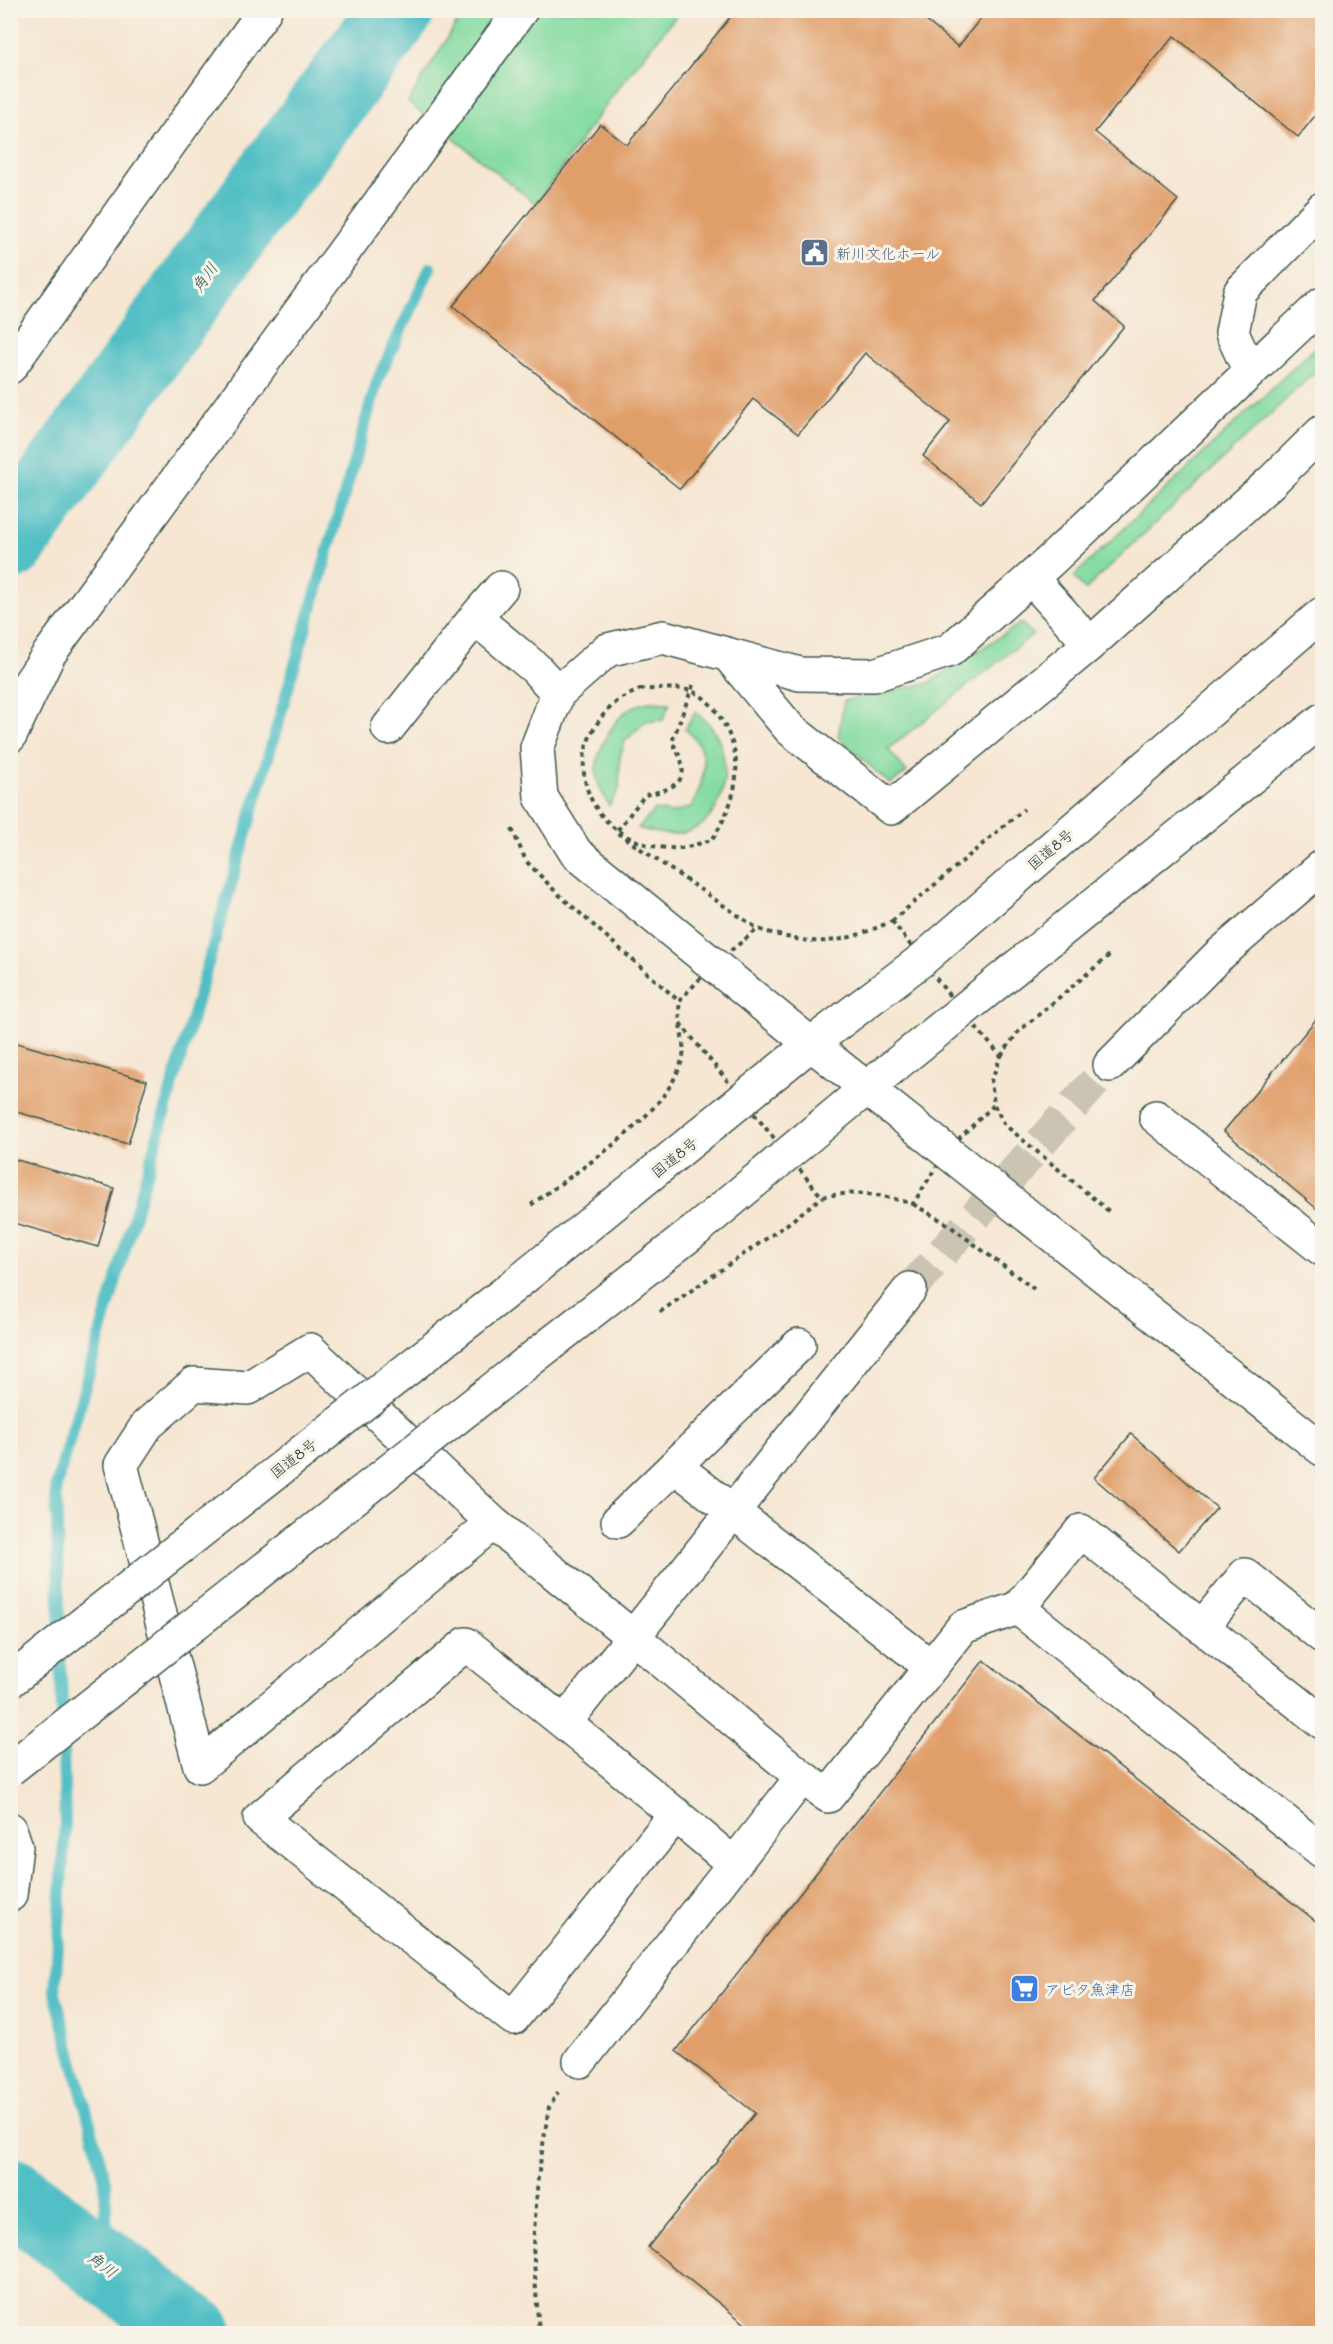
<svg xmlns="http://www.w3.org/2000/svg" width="1333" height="2344" viewBox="0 0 1333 2344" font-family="Mali,'Klee One',sans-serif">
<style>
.green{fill:#85dca1;stroke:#528c6a;stroke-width:1.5}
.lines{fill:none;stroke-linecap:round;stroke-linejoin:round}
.stream{stroke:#51bfc5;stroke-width:12}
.river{stroke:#51bfc5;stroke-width:75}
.building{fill:#e09e69}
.minor-tunnel{stroke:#cbc4b2;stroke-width:33;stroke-dasharray:33 16;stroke-linecap:butt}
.minor-casing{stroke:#3f564c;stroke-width:36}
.highway-casing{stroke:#3f564c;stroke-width:36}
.path{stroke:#3f564c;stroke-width:4;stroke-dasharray:4.5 4.5;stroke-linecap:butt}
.minor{stroke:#fff;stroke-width:33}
.highway{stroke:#fff;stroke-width:33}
.highway-bridge-casing{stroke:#3f564c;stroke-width:36;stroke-linecap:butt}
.highway-bridge{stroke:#fff;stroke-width:33}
.labels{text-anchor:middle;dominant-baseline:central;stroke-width:6;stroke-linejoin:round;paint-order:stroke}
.service-label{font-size:15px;fill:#4e5e75;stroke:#f7f3e8;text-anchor:start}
.street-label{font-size:15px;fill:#1f3d34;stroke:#f7f3e8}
.shop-label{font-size:15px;fill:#366cbe;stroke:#f7f3e8;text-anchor:start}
.water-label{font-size:16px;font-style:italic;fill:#2c5e58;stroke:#f7f3e8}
</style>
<rect width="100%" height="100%" fill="#f7f3e8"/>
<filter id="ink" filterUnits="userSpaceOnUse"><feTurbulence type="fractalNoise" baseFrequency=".0167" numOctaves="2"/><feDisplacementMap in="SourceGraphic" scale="12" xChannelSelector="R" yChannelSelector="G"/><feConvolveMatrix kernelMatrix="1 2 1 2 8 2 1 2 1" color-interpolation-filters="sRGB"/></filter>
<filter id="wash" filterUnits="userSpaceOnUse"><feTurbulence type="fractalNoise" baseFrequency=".008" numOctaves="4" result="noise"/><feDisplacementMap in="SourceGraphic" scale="24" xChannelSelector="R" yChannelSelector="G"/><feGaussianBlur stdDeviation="1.35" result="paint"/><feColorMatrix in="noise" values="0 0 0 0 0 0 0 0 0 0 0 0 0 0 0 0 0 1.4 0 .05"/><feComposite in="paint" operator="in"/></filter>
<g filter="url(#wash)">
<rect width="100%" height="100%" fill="#f6e6d2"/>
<path class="green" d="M464,11H680L615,92L536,204L408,102Z
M1322,341V365L1085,590L1074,576Z
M1021,623L1033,634L888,749L907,772L890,784L838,737L844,701L929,683Z
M649,702L670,703L663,720L645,722L625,741L620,757L619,789L609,806C603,794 596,783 596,770C597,750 614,718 631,708C636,705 643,704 649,702Z
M695,712C700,717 708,722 712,728C735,759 727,825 683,833C668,837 653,832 638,828L655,810L672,813L691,807C706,780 712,751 685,729Z"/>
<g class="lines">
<path class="stream" d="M376,10L389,22
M108,2269L105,2180L55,1993L65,1823L56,1486L378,379L430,268"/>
<path class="river" d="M10,543L241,220L397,10
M10,2194L196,2334"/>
</g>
<g id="blocks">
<path class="building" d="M736,10H913L958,47L987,10H1322V107L1298,137L1174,36L1095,132L1178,200L1095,301L1124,326L981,503L923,456L950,422L865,353L798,434L753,399L680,489L453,306L600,124L627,145Z
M1322,1012V1213L1224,1131Z
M10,1041L147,1081L128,1144L10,1110Z
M10,1158L114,1188L98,1247L10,1222Z
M1131,1434L1217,1508L1179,1551L1094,1478Z
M984,1660L1322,1926V2334H758L648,2247L755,2113L676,2051Z"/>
</g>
</g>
<g filter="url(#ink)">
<use href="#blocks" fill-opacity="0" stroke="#3f564c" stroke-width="1.5"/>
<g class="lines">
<path class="minor-tunnel" d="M910,1289L1110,1065"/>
<defs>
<path id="minor" d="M1322,304L1049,562L950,650L874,675L800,674L663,637L607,650L558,693L537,748L541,797L576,853L811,1044L1322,1449
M10,367L265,10
M1250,372L1232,333L1240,292L1322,209
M501,588L475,618L535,668L558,693
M1090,644L1271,482L1322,432
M49,654L521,10
M729,656L790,729L891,808L1090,644L1031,578
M10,712L49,654L10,736
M388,728L475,618
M1110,1065L1217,957L1322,867
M1156,1117L1322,1249
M676,1467L930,1666
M618,1521L799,1345
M493,1523L310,1350L248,1388L194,1384L147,1425L121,1465L200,1766L493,1523L633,1637L565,1722
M1018,1608L1322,1851
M1202,1627L1245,1575L1322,1636
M802,1777L828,1796L963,1627L1018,1608L1081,1531L1322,1722
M676,1814L513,2018L260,1818L466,1644C557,1716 646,1789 734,1864
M10,1829L16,1847L10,1895
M580,2061L802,1777L633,1637L910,1289"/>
<path id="highway" d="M511,1288L811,1044L923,959L1322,614
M553,1342L696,1230L868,1087L1322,720"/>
</defs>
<use href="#minor" class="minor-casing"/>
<use href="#highway" class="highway-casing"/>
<path class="path" d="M693,685L672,742C694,777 681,788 645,795L616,832L758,929
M640,689C655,690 678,686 691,691C704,695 715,708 721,719C747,761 737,800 712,840C702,842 691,847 681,848C598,853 549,764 613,705C620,698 632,694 640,689Z
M512,829L526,861L556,892L679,1001
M892,921L962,1012L1001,1056L991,1081L994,1105L947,1150L913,1204C879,1194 858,1190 822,1197L680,1023L679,1001L715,963L758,929C815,947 837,946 892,921Z
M892,921L1024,809
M1001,1056L1018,1032L1112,953
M994,1105L1005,1125L1111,1213
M913,1204L946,1223L1034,1289
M531,1205C578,1169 669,1117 683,1056C685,1047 681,1033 680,1024
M660,1312L786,1225L822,1197
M539,2334L533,2246L538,2177L549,2107L558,2092"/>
<use href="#minor" class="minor"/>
<use href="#highway" class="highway"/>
<defs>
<path id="highway-bridge" d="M10,1681L511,1288
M10,1769L553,1342"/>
</defs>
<use href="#highway-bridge" class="highway-bridge-casing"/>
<use href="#highway-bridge" class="highway-bridge"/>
</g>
</g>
<defs>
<symbol id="civic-square" viewBox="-11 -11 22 22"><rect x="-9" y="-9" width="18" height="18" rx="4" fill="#5c6f8a" stroke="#f7f3e8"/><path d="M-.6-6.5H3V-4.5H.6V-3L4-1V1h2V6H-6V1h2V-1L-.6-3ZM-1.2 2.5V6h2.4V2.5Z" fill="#fff"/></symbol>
<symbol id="supermarket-square" viewBox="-11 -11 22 22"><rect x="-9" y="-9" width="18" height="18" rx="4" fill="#3f7fe0" stroke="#f7f3e8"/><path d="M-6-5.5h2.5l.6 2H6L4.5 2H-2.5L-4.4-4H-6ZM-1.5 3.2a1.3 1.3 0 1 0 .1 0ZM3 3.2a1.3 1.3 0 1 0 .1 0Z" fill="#fff"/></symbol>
</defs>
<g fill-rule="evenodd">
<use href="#civic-square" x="798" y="236" width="33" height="33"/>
<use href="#supermarket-square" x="1008" y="1972" width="33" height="33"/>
</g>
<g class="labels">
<g class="service-label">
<text x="836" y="253">新川文化ホール</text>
</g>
<g class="street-label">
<text transform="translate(1050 849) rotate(-40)">国道8号</text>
<text transform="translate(674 1157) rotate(-39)">国道8号</text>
<text transform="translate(293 1458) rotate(-38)">国道8号</text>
</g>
<g class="shop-label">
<text x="1045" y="1989">アピタ魚津店</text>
</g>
<g class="water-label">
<text transform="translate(204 277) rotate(-54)">角川</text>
<text transform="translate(103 2264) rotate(37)">角川</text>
</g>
</g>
<rect width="1333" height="2344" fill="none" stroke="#f7f3e8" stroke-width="36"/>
</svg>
